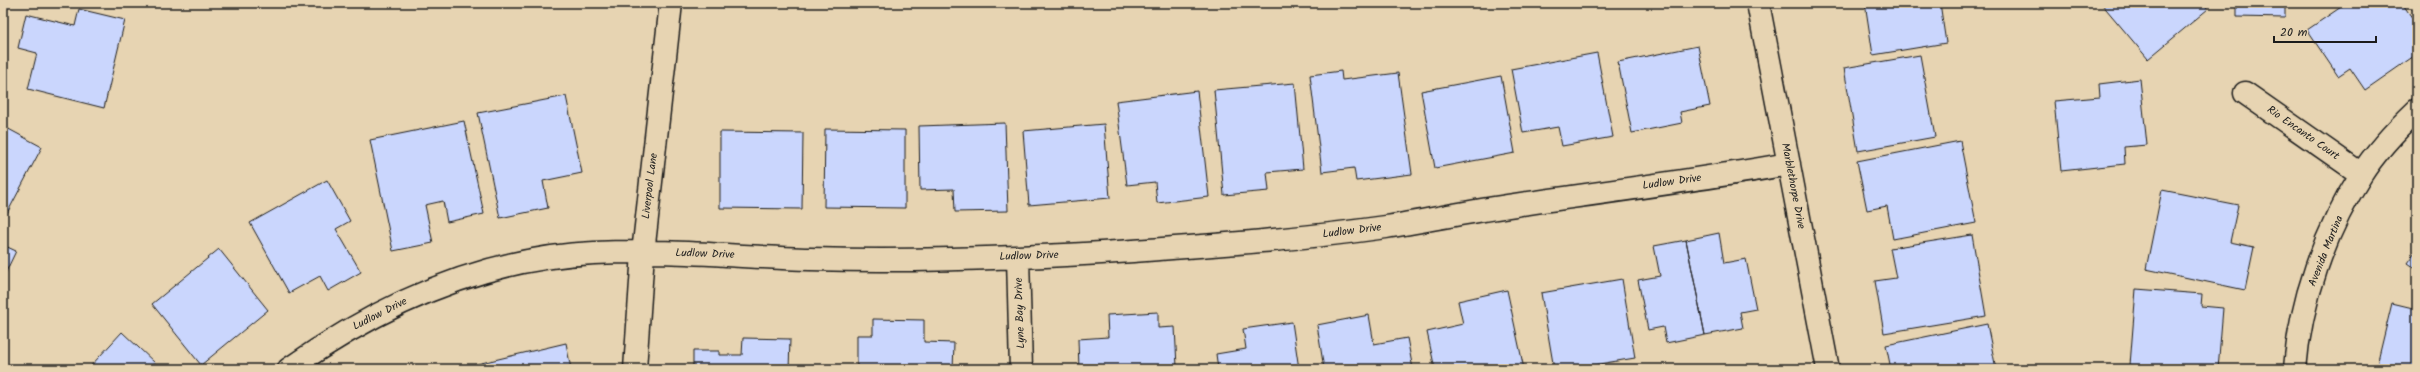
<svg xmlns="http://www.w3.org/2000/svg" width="2420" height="372" viewBox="0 0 2420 372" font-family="Kalam,sans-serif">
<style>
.building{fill:#cad6fd;stroke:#1c1c1c}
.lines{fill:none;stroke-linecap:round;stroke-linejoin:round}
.street-casing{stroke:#1c1c1c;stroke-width:25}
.street{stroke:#e7d4b2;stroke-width:22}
.labels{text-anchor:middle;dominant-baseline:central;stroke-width:4;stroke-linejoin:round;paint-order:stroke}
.street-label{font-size:11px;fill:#1c1c1c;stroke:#e7d4b2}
</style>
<rect width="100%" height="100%" fill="#e7d4b2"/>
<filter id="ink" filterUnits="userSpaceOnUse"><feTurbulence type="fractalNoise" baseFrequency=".025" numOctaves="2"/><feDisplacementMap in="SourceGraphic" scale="8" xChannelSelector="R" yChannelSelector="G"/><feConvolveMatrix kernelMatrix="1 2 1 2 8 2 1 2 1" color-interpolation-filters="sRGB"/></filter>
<g filter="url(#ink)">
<path class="building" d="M1865,3H1940L1946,43L1873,55Z
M2101,3H2203L2208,9L2148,59Z
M2237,3H2285V18L2237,17Z
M2347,3H2402L2417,25V54L2365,90L2350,68L2338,76L2307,30Z
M79,9L125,20L104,108L28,89L37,53L18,48L26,14L75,26Z
M1698,46L1710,106L1680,112L1682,123L1632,133L1618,62Z
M1597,53L1613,137L1562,146L1558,127L1523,133L1511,69Z
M1920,55L1935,137L1858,151L1844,68Z
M1341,71L1342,80L1398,73L1412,174L1356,181L1354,168L1322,172L1310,75Z
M1501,76L1515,153L1435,168L1421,91Z
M2140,79L2147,145L2124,147L2125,164L2061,171L2054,101L2100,97L2099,84Z
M1295,83L1303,169L1267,172L1269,191L1224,195L1214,90Z
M1197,91L1209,197L1157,203L1155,182L1127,185L1116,101Z
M566,96L582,173L543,181L548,208L500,218L478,113Z
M464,121L484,214L447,222L443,201L425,205L433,243L393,251L370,140Z
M1005,123L1008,211L955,212L954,189L920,190L919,126Z
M1104,124L1110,198L1029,205L1023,131Z
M3,126L42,147L3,221Z
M825,129L905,130V208L824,207Z
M720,132L803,133L802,209L720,208Z
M1960,141L1976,223L1893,239L1887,206L1867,210L1857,161Z
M327,180L350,221L336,229L361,272L328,291L320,276L289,293L250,223Z
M2162,190L2238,205L2230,242L2254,247L2245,290L2146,269Z
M1719,233L1724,263L1746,259L1756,309L1740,312L1743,328L1705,335L1686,240Z
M1972,235L1986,316L1884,333L1875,281L1896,278L1890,248Z
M1686,240L1705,335L1666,343L1663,327L1648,330L1638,280L1660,276L1654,246Z
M3,245L16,251L3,278Z
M219,249L268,310L201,365L152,304Z
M2417,249V270L2407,263Z
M1622,279L1635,358L1569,369H1554L1541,293Z
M2136,289L2202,294L2201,306L2223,308L2218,369L2130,365Z
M1507,290L1524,369H1435L1427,332L1463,324L1458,301Z
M2392,303L2417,309V369H2376Z
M1158,312V328L1175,327L1177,367L1079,369L1078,339L1108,337L1107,315Z
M1369,315L1374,344L1407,338L1413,369H1324L1317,325Z
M873,319L924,320V342L954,343L953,369H857V335H873Z
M1292,322L1299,369H1218L1216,354L1246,349L1243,329Z
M1987,324L1996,369H1891L1886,345Z
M122,332L155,363L150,369H88Z
M743,338L790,339L789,369H693V351H719V355H742Z
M566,343L571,369H456Z
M1177,367V369H1135Z"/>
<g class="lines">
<defs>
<path id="street" d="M1758,3L1828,369
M2245,93L2361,174
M1018,258L1021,369
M289,369C380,305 482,258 594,253C666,249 738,257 810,259C917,262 1025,258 1133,251C1217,245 1302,239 1386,227C1429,220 1472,211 1515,205C1606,192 1698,180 1789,164
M635,369L643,253L671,3
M2295,369C2300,302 2325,231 2361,175C2376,151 2397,129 2417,110"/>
</defs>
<use href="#street" class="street-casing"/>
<use href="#street" class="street"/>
</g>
</g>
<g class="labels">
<g class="street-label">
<text transform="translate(2303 133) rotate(35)">Rio Encanto Court</text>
<text transform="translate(1672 182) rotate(-8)">Ludlow Drive</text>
<text transform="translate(650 186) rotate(-83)">Liverpool Lane</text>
<text transform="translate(1793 186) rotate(79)">Marblethorpe Drive</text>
<text transform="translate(1352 231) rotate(-7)">Ludlow Drive</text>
<text transform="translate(2326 251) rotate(-68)">Avenida Martina</text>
<text transform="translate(705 254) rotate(2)">Ludlow Drive</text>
<text transform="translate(1029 256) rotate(-2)">Ludlow Drive</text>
<text transform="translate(1020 313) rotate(-92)">Lyne Bay Drive</text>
<text transform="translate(380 314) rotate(-27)">Ludlow Drive</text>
</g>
</g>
<rect width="2420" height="372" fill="none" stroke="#e7d4b2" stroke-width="16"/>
<rect x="8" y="8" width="2404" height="356" fill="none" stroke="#1c1c1c" stroke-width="1.5" filter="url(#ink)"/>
<path d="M2274 36v6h102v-6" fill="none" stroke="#1c1c1c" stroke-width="2"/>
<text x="2280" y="36" font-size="12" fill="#1c1c1c" stroke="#e7d4b2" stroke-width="3" paint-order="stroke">20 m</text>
</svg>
